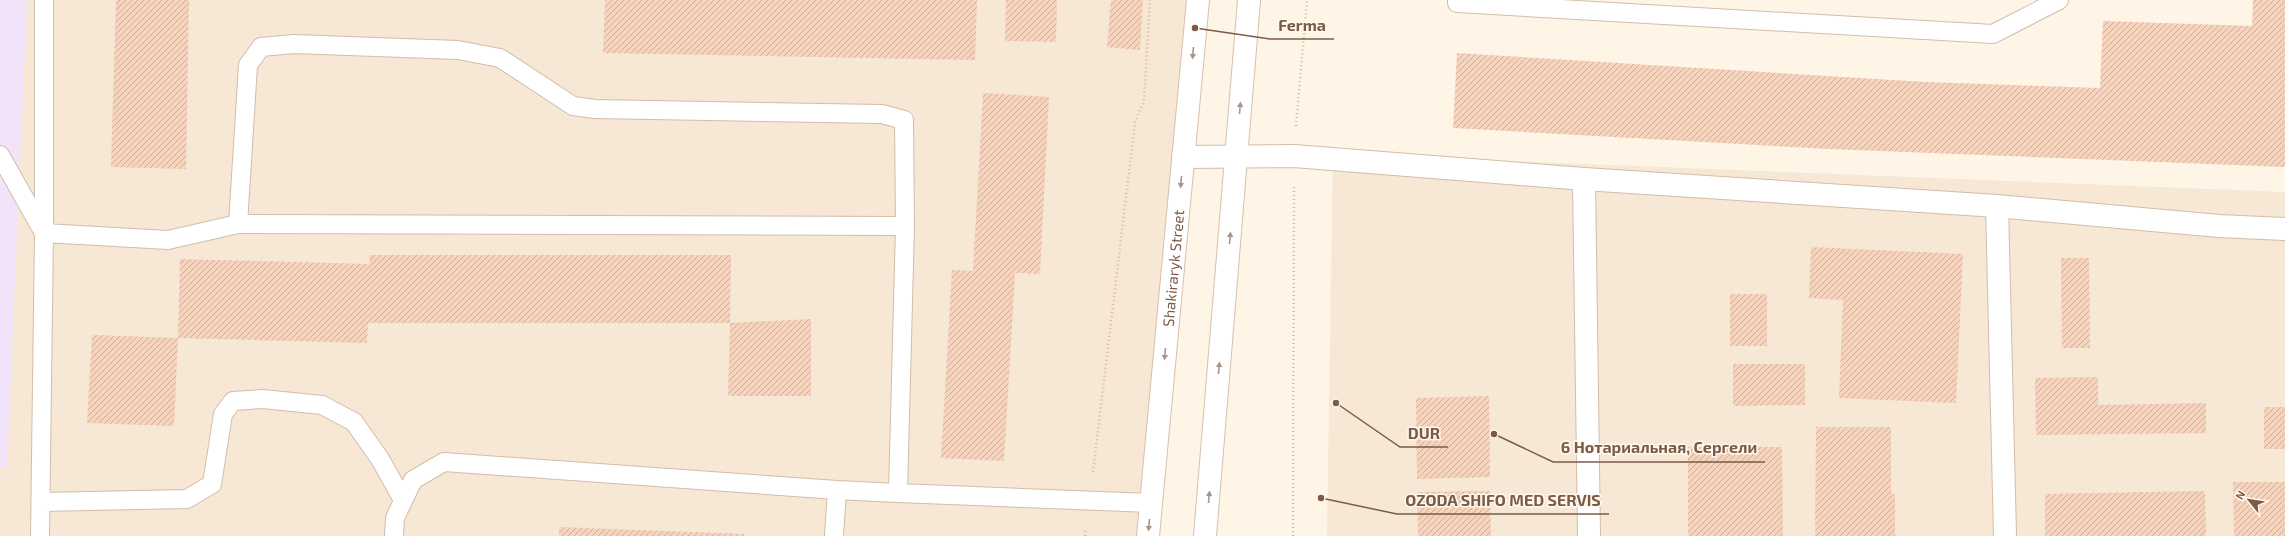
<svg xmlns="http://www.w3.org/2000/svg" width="2285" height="536" viewBox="0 0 2285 536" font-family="'Exo 2',sans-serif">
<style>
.residential{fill:#f7e7d5}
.education{fill:#f2e3fb}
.building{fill:url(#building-hatch)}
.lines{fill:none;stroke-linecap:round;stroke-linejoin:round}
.lane-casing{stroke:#d2bdab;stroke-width:20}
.street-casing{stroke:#d2bdab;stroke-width:24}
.secondary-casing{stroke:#d8bfaa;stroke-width:24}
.path{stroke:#dcb79e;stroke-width:2.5;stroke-dasharray:1 3;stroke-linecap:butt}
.lane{stroke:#fff;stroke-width:18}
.street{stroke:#fff;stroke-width:22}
.secondary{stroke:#fff;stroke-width:22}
.oneway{fill:#a99488}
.labels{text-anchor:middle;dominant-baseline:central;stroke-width:3;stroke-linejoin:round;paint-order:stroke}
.street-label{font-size:15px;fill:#7b5b48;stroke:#fff9ef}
.leader{fill:none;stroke:#7b5b48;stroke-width:1.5}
.callout-dot{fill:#7b5b48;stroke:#fff9ef;stroke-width:1.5}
.callout-label{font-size:16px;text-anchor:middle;font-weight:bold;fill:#7b5b48;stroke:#fff9ef;stroke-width:3;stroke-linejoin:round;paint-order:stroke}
</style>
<defs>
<pattern id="building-hatch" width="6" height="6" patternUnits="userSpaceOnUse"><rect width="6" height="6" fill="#f6d3bc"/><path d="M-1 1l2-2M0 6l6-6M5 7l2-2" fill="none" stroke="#ccae9b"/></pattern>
</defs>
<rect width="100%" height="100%" fill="#fef5e7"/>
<path class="residential" d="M0,0H1198L1148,536H0Z
M1333,154L2285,192V536H1327Z"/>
<path class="education" d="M0,0H27L7,467H0Z"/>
<path class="building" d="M116,0H189L186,169L111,167Z
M605,0H977L975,60L603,53Z
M1006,0H1057L1056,42L1005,41Z
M1111,0H1143L1140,50L1107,47Z
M2253,0H2285V167L1828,149L1453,128L1457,53L1925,82L2100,88L2103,21L2252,26Z
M983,93L1049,97L1040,274L1015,273L1004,461L941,458L952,270L973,271Z
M1811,247L1963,254L1956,403L1839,398L1843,300L1809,298Z
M369,255H731L730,323L811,319V396H728L730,323H368L367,343L178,338L174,426L87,423L92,335L178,338L180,259L370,264Z
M2061,258H2089L2090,348H2062Z
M1730,294H1767V346H1730Z
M1733,364H1805V405L1733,406Z
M2098,377V405L2206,403V433L2036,435L2035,378Z
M1489,396L1490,477L1417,479L1416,398Z
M2264,407H2285V449H2264Z
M1816,427H1891V493L1895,494V536H1815Z
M1688,447H1782L1783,536H1688Z
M2233,482H2285V536H2234Z
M1490,491L1491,536H1418L1417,492Z
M2205,491L2206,536H2045V494Z
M559,527L744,534V536H559Z"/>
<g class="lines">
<defs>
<path id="lane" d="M1457,0V3L1993,34L2059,0
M0,155L44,233V0
M238,224L905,226
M41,502L187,499L212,484L223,414L233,401L263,399L322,405L354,422L380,459L403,500
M40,536L44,233L168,240L238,224L248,65L261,47L294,44L458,50L500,58L573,106L595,109L882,114L904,120L905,226L898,493L1151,503
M394,536L395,518L413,480L444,462L837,490
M834,536L837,490L898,493"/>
<path id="street" d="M1183,157L1294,156L1584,179L1997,206L2219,226L2285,229
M1584,179L1589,536
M1997,206L2005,536"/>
<g id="secondary">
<path id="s1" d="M1148,536L1198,0"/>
<path d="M1205,536L1249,0"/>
</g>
</defs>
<use href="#lane" class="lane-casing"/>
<use href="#street" class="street-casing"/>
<use href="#secondary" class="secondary-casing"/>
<path class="path" d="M1296,126L1307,0
M1093,472L1135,122L1144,101L1150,0
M1085,536L1086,529
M1293,536L1294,187"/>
<use href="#lane" class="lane"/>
<use href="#street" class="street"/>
<use href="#secondary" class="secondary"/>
</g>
<defs><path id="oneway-solid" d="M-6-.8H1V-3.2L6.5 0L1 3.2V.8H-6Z"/></defs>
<g class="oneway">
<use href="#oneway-solid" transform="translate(1193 53) rotate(95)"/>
<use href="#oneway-solid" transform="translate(1240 108) rotate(-85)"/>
<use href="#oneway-solid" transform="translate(1181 182) rotate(95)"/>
<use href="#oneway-solid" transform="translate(1230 238) rotate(-85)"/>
<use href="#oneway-solid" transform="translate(1165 354) rotate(95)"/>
<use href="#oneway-solid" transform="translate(1219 368) rotate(-85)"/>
<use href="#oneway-solid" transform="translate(1209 497) rotate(-85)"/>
<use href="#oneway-solid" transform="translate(1149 525) rotate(95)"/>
</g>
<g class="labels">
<g class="street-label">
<text stroke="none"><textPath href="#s1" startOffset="269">Shakiraryk Street</textPath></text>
</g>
</g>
<path class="leader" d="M1195 28L1270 39H1334M1336 403L1400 447H1448M1494 434L1553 462H1765M1321 498L1397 514H1609"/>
<g class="callout-dot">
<circle cx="1195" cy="28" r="4"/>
<circle cx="1336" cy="403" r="4"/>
<circle cx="1494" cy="434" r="4"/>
<circle cx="1321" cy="498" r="4"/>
</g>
<g class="callout-label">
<text x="1302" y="31">Ferma</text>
<text x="1424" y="439">DUR</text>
<text x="1659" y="453">6 Нотариальная, Сергели</text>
<text x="1503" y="506">OZODA SHIFO MED SERVIS</text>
</g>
<g transform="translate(2249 500) rotate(300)" stroke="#fff9ef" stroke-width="3" paint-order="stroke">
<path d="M0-3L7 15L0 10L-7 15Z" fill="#7b5b48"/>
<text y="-6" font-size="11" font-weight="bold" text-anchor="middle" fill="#7b5b48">N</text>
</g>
</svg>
